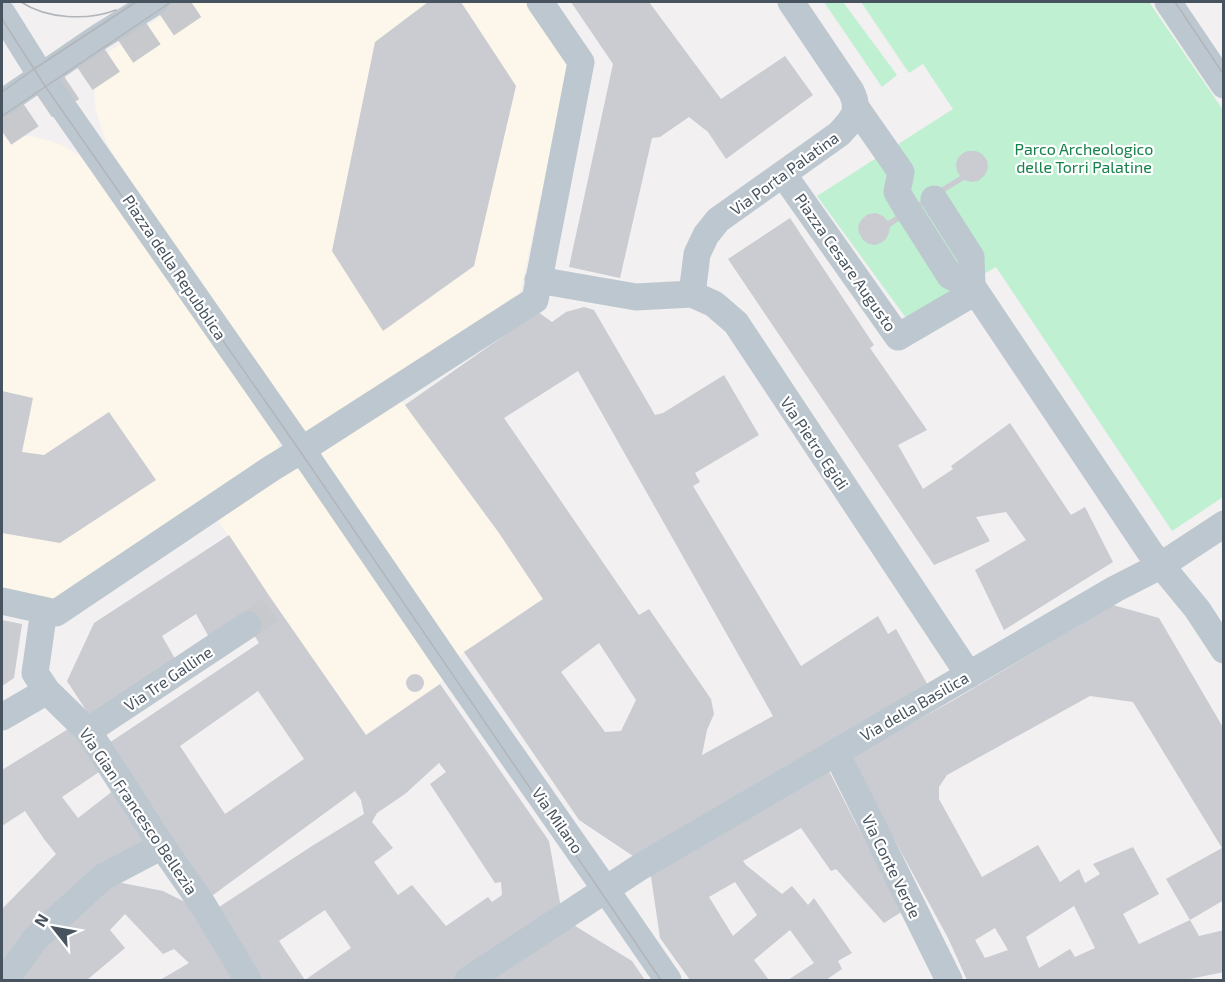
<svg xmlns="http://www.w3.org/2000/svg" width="1225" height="982" viewBox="0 0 1225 982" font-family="'Exo 2',sans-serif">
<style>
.commercial{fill:#fcf7ea}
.green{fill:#bef0d1}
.building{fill:#caccd2;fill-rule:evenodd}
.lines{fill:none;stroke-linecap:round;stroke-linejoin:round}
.minor-tunnel{stroke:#c7c9cc;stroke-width:27;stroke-dasharray:27 14;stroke-linecap:butt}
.major-tunnel{stroke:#c7c9cc;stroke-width:33;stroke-dasharray:33 16;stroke-linecap:butt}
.minor{stroke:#bdc7cf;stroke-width:27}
.tram{stroke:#b2b5ba;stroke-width:1.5}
.labels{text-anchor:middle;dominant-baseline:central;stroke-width:4.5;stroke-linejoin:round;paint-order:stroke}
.park-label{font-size:16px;fill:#16814b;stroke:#fff}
.street-label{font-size:16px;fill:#47535e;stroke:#fff}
</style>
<rect width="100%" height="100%" fill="#f2f0f0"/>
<path class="commercial" d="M183,2H525L569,67L520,293L321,426L307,431L297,426L115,157L107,144L96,111L94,94L98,74L104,59L110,51Z
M23,135L40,138L60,144L89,161L281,441L276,450L55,600L2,589V137Z
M399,397L499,533L543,599L464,652L460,658L322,456V452Z
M295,467L302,471L446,676L440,684L366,735L270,597L215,516Z"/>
<path class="green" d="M824,2H843L897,75L882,87Z
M861,2H1149L1223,110V497L1172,531L996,267L906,318L817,196L953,109L923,64L909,73Z"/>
<path class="building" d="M428,2H461L516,86L474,266L383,331L332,251L375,42Z
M571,2H649L721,99L785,56L813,95L726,159L708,132L689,117L660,137L652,138L620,278L569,267L613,64Z
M968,151H976L982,154L987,160L988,168L985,175L978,181L971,182L964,180L910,213L890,227L889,233L886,239L881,243L875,245L869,244L863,240L859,233L858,226L862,219L868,214L876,213L883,216L888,221L960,176L957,171L956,164L958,158L963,153Z
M790,218L874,345L870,348L927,430L898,445L923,489L953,469L951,466L1010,423L1071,515L1085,507L1113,562L1004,630L975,570L1026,540L1006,512L976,517L990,541L934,565L728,259Z
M584,307L594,310L655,415L663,413L724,375L759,435L695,473L700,482L693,486L801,666L878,616L888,634L896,629L930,689L633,856L579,820L464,652L543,599L499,533L405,405L538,312L552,322L566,312ZM578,371L773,716L702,755L707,730L714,714L711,699L649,609L639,615L504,418ZM599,643L636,700L621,731L605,732L561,672Z
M2,391L33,398L22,452L44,455L109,412L156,480L60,543L2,533Z
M229,535L270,597L366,735L440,684L549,841L561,908L454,980H261L216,909L312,846L364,814L361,800L355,791L209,898L109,743L259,643L242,615L209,637L196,614L162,636L178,664L93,721L67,681L94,623ZM258,691L304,759L225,814L180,746ZM439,763L446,772L430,784L495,883L501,882L502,895L492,902L488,897L446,926L412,885L398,895L374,862L393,848L372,822L377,813L405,794ZM325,910L351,948L305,980L279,941Z
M1113,605L1159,618L1224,729V900L1190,920L1166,879L1222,848L1133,702L1090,696L947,775L939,787V799L982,877L1038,845L1060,882L1079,869L1085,883L1100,874L1093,864L1133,847L1159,894L1123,914L1139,944L1190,920L1199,936L1224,930V972L1185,980H967L948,938L888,828L853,756L952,701ZM1074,906L1095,948L1075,957L1070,949L1039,968L1026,937ZM995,928L1008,950L985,958L975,940Z
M2,620L22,624L14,678L2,686Z
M406 683a9 9 0 1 1 18 0a9 9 0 1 1-18 0Z
M73,726L102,770L62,797L78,818L114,790L148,840L2,970V909L56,854L44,839L25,811L2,826V770Z
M827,767L855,822L903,911L884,923L836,869L831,871L801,828L743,861L746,865L782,894L792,886L808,905L814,898L852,953L838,961L842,969L826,980H788L814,963L790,930L754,960L769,980H690L660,938L650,870ZM735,882L757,915L733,936L709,897Z
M107,880L163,891L197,908L240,980H160L189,963L174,949L163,954L125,914L110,930L125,948L87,980H10Z
M572,924L632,961L645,980H488Z"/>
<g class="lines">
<path class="minor-tunnel" d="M248,625L276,605"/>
<path class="major-tunnel" d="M2,131L194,2"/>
<path class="minor" d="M1168,2L1224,85
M2,13L42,77L302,450L446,661L606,890L668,980
M2,103L99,37L155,2
M857,109L901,172L897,192L907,209
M783,174L898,337L975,292
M934,199L971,257L972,286
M910,213L950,276L972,286L1150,552L1197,609L1224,650
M538,280L636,297L692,294L714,304L736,323L969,675
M692,294L697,254L706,235L718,220L839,134C853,119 861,111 851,91L791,2
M2,601L56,613L272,468L300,451L535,300L581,62L540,2
M44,610L35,673L47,691L88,731L162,846L203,905L248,980
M2,717L47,691
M88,731L248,625
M836,752L949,980
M5,980L35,939L103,877L162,846
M468,980L640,867L1115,589L1160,566L1224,524"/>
<path class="tram" d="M21,2C47,19 87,21 116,10
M1175,2L1224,75
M2,19L45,86L300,451L661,980
M2,92L34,69L136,2
M2,116L171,2"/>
</g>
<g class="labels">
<g class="park-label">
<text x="1084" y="148">Parco Archeologico<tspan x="1084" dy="18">delle Torri Palatine</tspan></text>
</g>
<g class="street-label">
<text transform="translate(784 173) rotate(-36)">Via Porta Palatina</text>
<text transform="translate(846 262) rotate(55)">Piazza Cesare Augusto</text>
<text transform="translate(175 267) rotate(56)">Piazza della Repubblica</text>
<text transform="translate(815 443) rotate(56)">Via Pietro Egidi</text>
<text transform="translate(168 678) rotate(-34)">Via Tre Galline</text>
<text transform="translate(914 706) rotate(-30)">Via della Basilica</text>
<text transform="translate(139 811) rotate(56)">Via Gian Francesco Bellezia</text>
<text transform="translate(558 820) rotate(55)">Via Milano</text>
<text transform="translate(892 866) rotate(64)">Via Conte Verde</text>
</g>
</g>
<rect width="1225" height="982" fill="none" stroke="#47535e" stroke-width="6"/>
<g transform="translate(54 928) rotate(301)" stroke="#ffffff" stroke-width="4.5" paint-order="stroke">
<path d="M0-4.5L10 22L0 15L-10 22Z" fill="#47535e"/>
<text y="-9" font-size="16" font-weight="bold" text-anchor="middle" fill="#47535e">N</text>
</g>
</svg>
